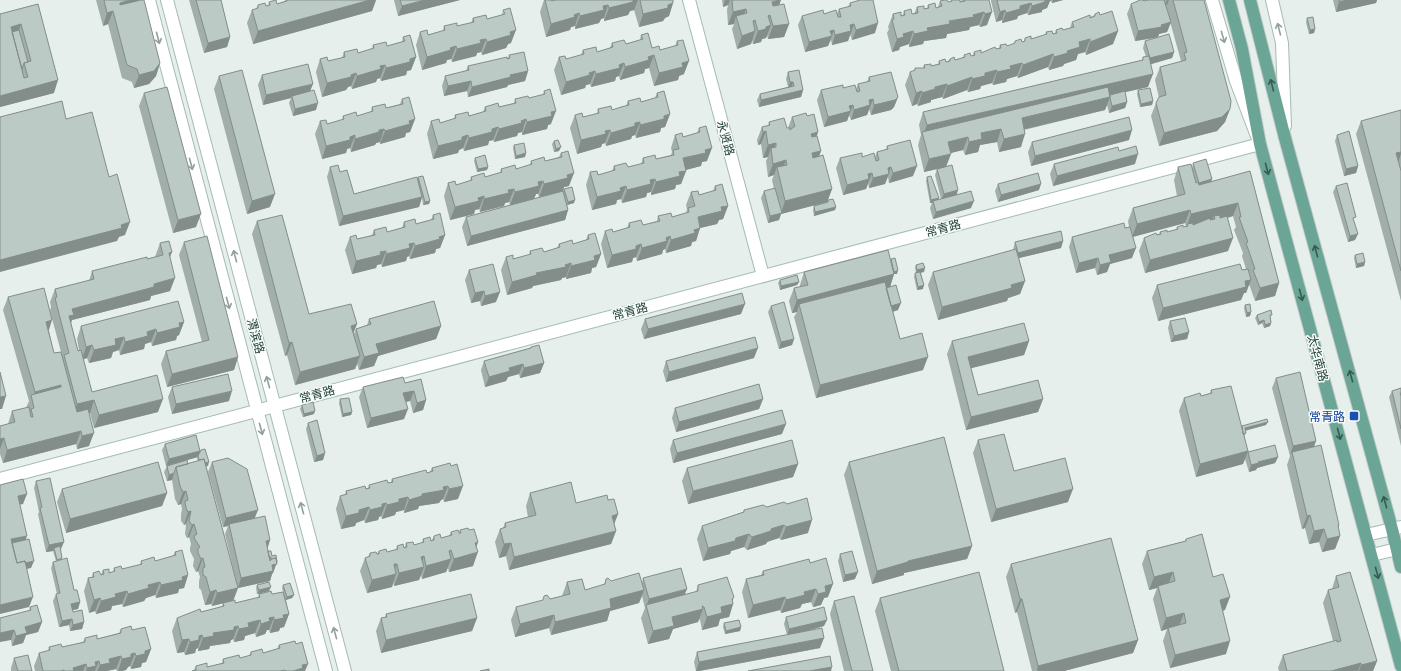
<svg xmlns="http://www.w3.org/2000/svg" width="1401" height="671" viewBox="0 0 1401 671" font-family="'PT Sans Narrow','Noto Sans SC',sans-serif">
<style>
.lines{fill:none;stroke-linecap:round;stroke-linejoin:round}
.secondary-casing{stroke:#a4bbb3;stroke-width:14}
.primary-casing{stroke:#c2cac8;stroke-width:14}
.secondary{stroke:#fff;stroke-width:12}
.primary{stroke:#6aa596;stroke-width:12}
.wall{fill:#a1aea9;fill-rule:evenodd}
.shaded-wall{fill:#838d89}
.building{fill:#bbcac4;stroke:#838d89;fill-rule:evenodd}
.oneway{stroke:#92a09c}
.oneway2{stroke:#365b51}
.transit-dot{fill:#1a4fb4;stroke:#f7fbf9;stroke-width:1.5}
.labels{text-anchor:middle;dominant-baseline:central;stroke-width:3;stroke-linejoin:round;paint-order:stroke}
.street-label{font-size:12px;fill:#24423a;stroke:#f7fbf9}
.transit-label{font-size:12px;fill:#164399;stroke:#f7fbf9;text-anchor:end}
</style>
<rect width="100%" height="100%" fill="#e6efeb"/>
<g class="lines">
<defs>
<path id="secondary" d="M149,0L326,671
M167,0L345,671
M689,0L763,276
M1272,0L1282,43L1285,126
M0,479L1260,144L1236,81L1212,0
M1366,535L1401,527
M1372,555L1401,548"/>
<path id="primary" d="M1229,0L1242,49L1260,144L1401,666
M1250,0L1285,138L1392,529L1401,567"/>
</defs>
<use href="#secondary" class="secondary-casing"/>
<use href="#primary" class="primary-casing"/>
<use href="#secondary" class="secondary"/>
<use href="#primary" class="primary"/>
</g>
<path class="wall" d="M96,0H140L160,63L156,76L149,84L134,88L132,82L122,78L108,24L103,26Z
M189,0H221L230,37L227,47L204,53Z
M285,0H376L372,11L253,44L247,23L252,10L256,9L258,5L266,6H268L269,2L277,4L285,1Z
M394,0H460L398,16Z
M544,0H551V1L556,0H673V3L669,16L665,18L663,21L639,27L634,10L630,11L628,15L604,21V18L601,19L599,23L575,29V26L571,27L570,30L546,37L540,12Z
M722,0H781L779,5L789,24L784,37L768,39L767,35L766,38L762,39L761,42L753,44L752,40L751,44L737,49L732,29L734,24L728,25L727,10L728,5L723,7Z
M951,0H960V2L962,0H989L987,25L980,27L979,25L970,27L969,30L947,34L946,38L924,41L923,44L909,47V44L900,47L899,50L892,52L887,33L889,29L888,27L893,14L903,15L904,11L912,14H914L917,7L924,9L927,8L928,5L936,8L938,7L940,1L948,2H950Z
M991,0H1063L1052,3L1051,1H1050L1047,8L1042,10V12L1028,15L1027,13L1018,16L1017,19L1002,23V20L996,22L991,1Z
M1147,0H1204L1230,109L1225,122L1217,131L1159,146L1151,116L1156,103L1159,98L1155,80L1160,67L1181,62V61L1166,7L1167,5L1166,6L1171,22L1167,32L1159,34L1158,37L1174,52L1172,58L1151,64L1148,87L1125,92L1127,102L1125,108L1109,113L1107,105L1105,110L1024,130L1021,147L999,152L997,142L980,145L978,152L965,155L963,150L950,153L946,166L957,195L971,208L933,219L930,208L932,203H930L926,181L927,177L939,200L941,199L935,175L937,169L924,172L918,145L921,135L919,125L923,112L1142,60L1143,57H1146L1143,48L1145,41L1157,38L1135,41L1127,14L1131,4Z
M1333,0H1377L1376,3L1336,12Z
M850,3L875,33L852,40L850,34L848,41L832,45L831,40L828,46L805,52L798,25L802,16L824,14H837L839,9L848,7Z
M38,4L54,93L0,107V14Z
M503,10L511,43L508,44L506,48L482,55L481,52L477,53L476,56L452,62L451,59L447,60L446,63L422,70L416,45L420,32L428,35L443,31L444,26H457L471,23L473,18L487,19L502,15Z
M1095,14L1100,15L1118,31L1113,44L1086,55L1085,52L1078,54L1076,60L1064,64L1063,66L1049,70L1048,67L1018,78L1017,76L1007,79L1006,82L993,85L992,83L981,86L980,89L968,92L967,90L943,99L942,97L931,100V102L918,106L917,104L912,106L905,85L910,72L914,71L915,68H923L924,65L931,66L938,64L939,61L946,62L948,61L950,59L955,60L963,58L964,55L971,56L973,55L974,52L981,53L996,49L999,48L1000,45L1007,46L1014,44L1015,41L1022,42L1024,41L1025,38L1031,39L1045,35L1046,32L1053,34L1055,33L1056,30H1063L1070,28L1072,22L1093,16Z
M1307,18L1315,29L1314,33L1309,34L1306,22Z
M641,35L652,48L660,50L675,46L677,41L684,74L679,76L678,80L654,86L649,68L645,69L644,73L620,80L619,76L616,77L615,81L591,87L590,84L586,85L585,88L561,95L554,70L559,57L566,59L581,55L583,50L597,52L610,48L612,43L626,44L640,40Z
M403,37L416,57L411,70L407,71L406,75L381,81L380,78L377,79L376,82L352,89L351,86L348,87L346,90L322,97L316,72L320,59L328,61L342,58L344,52L358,53L372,49L373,45L387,46L402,42Z
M509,55L528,71L525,81L508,85L507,87L468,97L467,91L444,96L442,86L445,76L466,71L468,66L508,58Z
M788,72L803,90L801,97L759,107L757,100L760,94L788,87L786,79Z
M262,75L310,91L316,110L293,116L289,103L291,98L263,105L258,85Z
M219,76L270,207L247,214L214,89Z
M869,77L898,97L894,107L891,110L871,115L869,109L867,115L851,120L849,115L847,121L824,127L817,100L821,90L843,88L856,89L858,84L867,82Z
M1138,90L1153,101L1152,105L1140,107L1137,94Z
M544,91L551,124L548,125L547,129L522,135V132L518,133L517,136L494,142L493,140L489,141L488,145L464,151L463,148L459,150L458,153L433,159L427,134L431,121L440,123L454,119L455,115L469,116L483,112L485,107H499L514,103L515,99L529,98L543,95Z
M144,93L196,227L173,233L139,106Z
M657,93L670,114L665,127L661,128L660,132L636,138L635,135L632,136L631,139L606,146L605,143L602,144L601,147L577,154L570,128L575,115L583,117L597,114L598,109L612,110L626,106L628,101L641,102L655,98Z
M402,99L415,119L410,132L406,133L405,137L380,144V142L376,143L375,145L351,152L350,148L347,149L346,153L322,159L315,134L320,121L327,124L342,120L343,116H357L371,112L372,107L386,108L400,104Z
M1401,110V301L1356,134L1361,121Z
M807,116L818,132L817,136L821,151L819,156L832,189L828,200L836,207L835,210L814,216L813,210L814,206L827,202L781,214L779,220L768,223L761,198L764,191L774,189L772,180L774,175L768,177L766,161L768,157L763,158L761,144L758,145L757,140L762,127L768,126L769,122L787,128H788L792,117Z
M699,128L707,161L702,162L701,166L685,170L686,171L681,184L676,185L675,189L651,195V192L647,193L646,197L622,203L621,199L617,200L616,204L592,210L586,185L590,172L598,175L612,171L614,166L628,167L641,164L643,158L656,159L671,155L672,152L671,148L675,135L683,137L697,133Z
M1337,135L1358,166L1356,173L1344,176L1335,141Z
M1129,140L1031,166L1028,152L1032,142Z
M554,141L559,151L554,152L552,144Z
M514,145L526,153L525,157L515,159L513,148Z
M887,146L913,176L889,183L888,177L885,184L869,188L868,183L866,189L843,195L836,168L840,158L862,157H875L877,152L886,150Z
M1119,151L1135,164L1053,186L1050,174L1054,164Z
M561,153L569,186L564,187L563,191L564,189L574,203L567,205L568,210L565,220L467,246L462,227L466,217L510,205L509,202L505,203L504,206L480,212L479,209L475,210L474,214L450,220L444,196L448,183L456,185L470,181L471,177H485L500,173L501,169H516L530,165L531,161H545L559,157ZM536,194H538L539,197L534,199Z
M475,158L488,167L487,170L477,172L474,161Z
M1193,163L1212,179L1211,182L1250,171L1279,283L1275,296L1255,301L1249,284L1246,293H1244L1241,300L1158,321L1152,298L1157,285L1246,269L1242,256L1243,253L1234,230L1236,227L1233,216L1228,218V251L1145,273L1139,251L1144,238L1159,234L1160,232H1167L1176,230L1177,227H1186L1185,223L1133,237L1132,258L1110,264L1107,272L1097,275L1095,268L1076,273L1069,247L1072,237L1129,227L1128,221L1133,208L1177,196L1174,180L1178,167L1192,168Z
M330,167L340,172L354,194L418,179V177L430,201L429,204L423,205L422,198L419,207L339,226L327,177Z
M998,184L1039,190L998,202L995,191Z
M715,186L728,206L723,219L719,220L717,224L700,228L696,241L692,242L691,246L666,253L665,249L663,250L662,254L637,261L636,257L633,258L632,262L607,268L601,244L605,231L613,232L627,228L629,223L643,225L657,221L658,216L672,217L686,213L687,209L686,205L691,192L699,195L713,191Z
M1336,186L1354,222L1355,240L1348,242L1333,192Z
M433,215L445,235L440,248L436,249L435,253L410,259L409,256L407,257L406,261L382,267L381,264L377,265L376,268L352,274L345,250L350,237L357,239L372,235L374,230L387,232L402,228L404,222L416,224L431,220Z
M257,221L309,314L353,333L354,334L356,329L367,325L369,319L441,326L436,339L378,356L374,366L359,370L357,364L355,369L295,385L287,355L285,356L252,234Z
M588,235L601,254L596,267L592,268L591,273L566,279V277L562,278L561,280L533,286L532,288L507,295L501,270L506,257L513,259L529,255L530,251L544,252L557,248L559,244H573L586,240Z
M1063,241L1061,248L1019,258L1025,281L1020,294L1008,298L1007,301L938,320L928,285L933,272L1013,250L1015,242Z
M184,242L238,357L234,370L167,387L161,364L166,351L202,342L179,255Z
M160,243L170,257V291L151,296L150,300L72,320L71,323L78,351L79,350L77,339L81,326L184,322L179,335L177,336L176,340L152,346L151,342L145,344L144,349L120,355L119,350L113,352L111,358L89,363L87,358L83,359L92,392L158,412L94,428L90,413H89V446L77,449L76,444L3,463L0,454V426L8,424L12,411L26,408L29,401L3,310L8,297L49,331L54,353L61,352L50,311L51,307L50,302L55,289L89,281L92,271L155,257Z
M1355,255L1365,262L1364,266L1356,268L1354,258Z
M891,259L897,274H894L890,287L898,310L893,312L900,339L923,370L816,398L794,317L797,312L792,313L789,301L794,288L800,287V285L804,272Z
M916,265L924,272H921L923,289L917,290L914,277L915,273H916L915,268Z
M469,270L496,302L481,306L480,301L471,303L465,280Z
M780,280L799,282L797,285L780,290L778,283Z
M1245,305L1251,312L1250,316L1246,317L1244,308Z
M771,306L794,339L792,345L779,349L768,312Z
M741,314L644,339L641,329L645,319Z
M1257,315L1271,318H1270L1271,323L1270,326L1264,328L1262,323L1258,325L1255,318Z
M1170,321L1189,332L1187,339L1171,342L1168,328Z
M952,341H1029L1024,355L971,368L978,395L1043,399L1038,412L966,430L947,354Z
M531,347L544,363L540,373L520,378L519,374L508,377L506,381L485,387L481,370L484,361L530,348Z
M754,358L666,382L663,371L666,361Z
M1276,378L1314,447L1340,536L1335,549L1322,552L1319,542L1309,544L1305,528L1302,529L1287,465L1290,456L1272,388Z
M405,383L426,400L423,410L413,413L410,401L406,402L404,419L367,428L359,397L363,387Z
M172,387L229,401L172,414L168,397Z
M1401,388V446L1389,397L1392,391Z
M1211,390L1242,426L1266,425L1245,431L1246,433L1244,437L1248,451L1278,457L1275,463L1257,468L1256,470L1249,472L1245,459L1243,464L1196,477L1179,411L1184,398L1201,396L1210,393Z
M340,399L352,412L351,415L342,417L339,403Z
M763,399L759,409L676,432L672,418L675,408Z
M302,405L314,414L303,417L300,409Z
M308,423L325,453L323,460L314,462L306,429Z
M782,434L673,463L670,449L673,440Z
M978,440L1014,471L1068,502L991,522L973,453Z
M165,444L200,451L198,457L166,466L162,450Z
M201,450L208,466H206L237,584L225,534L228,526L223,527L208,472L212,462L270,540L267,548L268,551L277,562L273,573L272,574L270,581L238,588L233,601L235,603L258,598L259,594H272L283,592L282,588L283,585L294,595L292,598L286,600L289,614L284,627L280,628L279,631L270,633L269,630H267L265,634L256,637L255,633L245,636L244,640L234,642L233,639L231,640L230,643L210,646L209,649L198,651V648L196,649L195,653L185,655L184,652L177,653L172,631L177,618L222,607L223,603L212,606L211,604L205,605L201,590L199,588V581L200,577L198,571L196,572L193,566L194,559L190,551V548L191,544L189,537L187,538L185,534L186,524L184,525L181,521V514L182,509L181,504L178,505L175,499L172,480L167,481L164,472L167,466L188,464L198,461L197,459Z
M849,462L972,546L967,559L904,573V575L872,584L844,475Z
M798,464L793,477L688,504L682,481L687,468Z
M432,468L458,499L444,502L443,499L441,500L439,503L419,506L418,509L404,513V510L396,512L395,515L382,519L381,516L379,517L378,520L365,523L364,520L356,523L355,526L341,529L336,509L340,496L345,495L346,491L368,488L369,485L388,483L391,482L392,479L430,472Z
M36,481L61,549H60L62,560L74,590L80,602L78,609L72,610L73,612L84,622L82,629L70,631L69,625L59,627L53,601L56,594H57L51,568L53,562L56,561L53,551L46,552L38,514L39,512L34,488Z
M62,489L167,493L162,506L66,533L57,502Z
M530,493L576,503L608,500L618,514L614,524L616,531L611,544L509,570L506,556L499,558L495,542L500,529L503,528L505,523L528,517L526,506Z
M744,510L808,533L781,540L779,538L772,540L767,542L766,544L747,550L744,547L731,551L730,554L703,561L697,539L702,526L743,512Z
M460,530H469L478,542L476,547L473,566L449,572L448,568L446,572L422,579L421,575L419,580L394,586L393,582L392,587L367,593L360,571L365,558L368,557L370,553L377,554L379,551L387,552L396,550L397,546L405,547L406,543L414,545L422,543L423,539L432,540L434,536L441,538L449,536L451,532L459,533Z
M1186,539L1213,577L1225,610L1222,611L1226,654L1170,668L1163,641L1167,629L1161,631L1153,599L1157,588L1149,590L1142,564L1147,551L1185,541Z
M175,552L188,575L184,588L179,589L178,593L156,598L155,595L146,598L144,601L123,607L122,604L112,606L111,610L96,614L95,611L89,613L84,591L88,578L92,577L93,573L101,575L103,570L109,573L113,572L114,568L122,569L140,565L141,561H155L173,556Z
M840,554L855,579L843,582L838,561Z
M810,563L828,597L824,598L821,605L813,607L811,602L802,604L800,608L781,613L780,610L748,618L742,592L746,579L761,575L763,571Z
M1011,564L1138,640L1133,653L1064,671H1032L1017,612L1015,613L1006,577Z
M1336,576L1377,661L1373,671H1279L1278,668L1283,655L1333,641L1323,603L1328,590L1332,589Z
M643,578L685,595L696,592L698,585L733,601V604L729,617L720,619L718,626L702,630L700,620L699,619L698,622L673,629L669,639L648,644L641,618L645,608L642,596L639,603L610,611L607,621L551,635L549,628L515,637L511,620L516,607L562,596L567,582L585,590L604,585L606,579L611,581L642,583Z
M257,585L269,591L257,594L256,588Z
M880,598L1004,671H891L875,611Z
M834,601L873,671H844L830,614Z
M30,607L42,622L38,632L26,635L23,643L12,646L11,640L1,618L29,611Z
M386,614L477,618L472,631L381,653L376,631L381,618L385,617Z
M786,617L824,626L808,631L820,648L699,671H696L694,662L697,652L787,635L784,624Z
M724,623L741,627L740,631L725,634L723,627Z
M121,629L132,630L151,649L146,662L142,663L141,667L131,669L130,666L128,667L126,670L122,671H117L116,669L107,671H35L34,666L39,653L48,651L49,647H62L83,642L85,638L97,639L119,633Z
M279,645L305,671H192L194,670L196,666L207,667L222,663L223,659L240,658L249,656L251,652L263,653L277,649Z
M14,658L32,671H11V668Z"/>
<path class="shaded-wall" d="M130,0H140L136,10L115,16L120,3Z
M370,0H376L372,11L253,44L258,31Z
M425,0H460L398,16L402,6Z
M632,0H638L634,10L630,11L628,15L604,21L609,8Z
M725,0H730L728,5L723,7Z
M781,0L776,13L767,15L772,2Z
M1045,0H1052L1050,1L1047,8L1042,10V12L1028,15L1032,6Z
M1053,0H1063L1052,3Z
M1167,0H1169L1167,5L1164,6Z
M1348,0H1377L1376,3L1336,12L1339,2Z
M673,3L669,16L665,18L663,21L639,27L643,14L668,5Z
M1031,3L1027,13L1018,16L1017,19L1002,23L1006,13L1020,6Z
M608,5L604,18L601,19L599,23L575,29L580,16L603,6Z
M746,9L741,22L736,16L734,24L728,25L733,12Z
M1005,10L1002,20L996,22L1000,12Z
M113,11L108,24L103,26L107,13Z
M984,12L979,25L970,27L969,30L947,34L946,38L924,41L923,44L909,47L914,34L927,28Z
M992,12L987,25L980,27L985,14Z
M579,13L575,26L571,27L570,30L546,37L551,24Z
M770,15L766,26L771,25L766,38L762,39L761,42L753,44L758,31L768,16Z
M755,20L750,33L755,31L751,44L737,49L742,36L753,21Z
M1171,22L1167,32L1159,34L1158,37L1135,41L1138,31Z
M878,23L875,33L852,40L856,30Z
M21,24L17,37L10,39L11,27Z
M789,24L784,37L768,39L773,26Z
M854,24L848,41L832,45L835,35L850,25Z
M1315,29L1314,33L1309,34L1310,30Z
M516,30L511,43L508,44L506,48L482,55L487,42L510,32Z
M834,30L828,46L805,52L809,42L830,31Z
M913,31L909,44L900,47L899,50L892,52L897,39L903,34Z
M1118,31L1113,44L1086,55L1090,42Z
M230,37L227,47L204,53L208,43Z
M486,39L481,52L477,53L476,56L452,62L457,49L480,40Z
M1090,39L1085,52L1078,54L1076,60L1064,64L1063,66L1049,70L1054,57L1067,51L1079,42Z
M456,46L451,59L447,60L446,63L422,70L427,57L450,48Z
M1174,52L1172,58L1148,65L1150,58Z
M1053,54L1048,67L1018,78L1023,65Z
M654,55L649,68L645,69L644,73L620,80L625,67L648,57Z
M416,57L411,70L407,71L406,75L381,81L386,68L410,59Z
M689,61L684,74L679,76L678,80L654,86L659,73L682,63Z
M160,63L156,76L149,84L134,88L139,75Z
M624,63L619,76L616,77L615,81L591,87L596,74L619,65Z
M1022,63L1017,76L1007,79L1006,82L993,85L997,72L1010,66Z
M385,65L380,78L377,79L376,82L352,89L357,76L380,66Z
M997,70L992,83L981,86L980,89L968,92L972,79L985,73Z
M528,71L525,81L508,85L507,87L468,97L472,87L510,75Z
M595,71L590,84L586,85L585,88L561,95L566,82L589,73Z
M356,73L351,86L348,87L346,90L322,97L327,83Z
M1153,74L1148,87L924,138L923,135L927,125Z
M972,77L967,90L943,99L947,86Z
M58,80L54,93L0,107V96Z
M471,81L467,91L444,96L448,86Z
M790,82H793L791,89H788Z
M313,84L309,94L292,96L291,98L263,105L266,95Z
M947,84L942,97L931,100V102L918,106L922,93L935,87Z
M803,90L801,97L759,107L761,100Z
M922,91L917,104L912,106L916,93Z
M898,97L894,107L891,110L871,115L874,105Z
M1110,97L1105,110L1017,131L1022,118Z
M873,99L867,115L851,120L854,110L869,100Z
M1153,101L1152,105L1140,107L1141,104Z
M1127,102L1125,108L1109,113L1112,106Z
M318,103L316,110L293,116L295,109Z
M853,105L847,121L824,127L828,117L849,106Z
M1230,109L1225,122L1217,131L1159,146L1164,133Z
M556,111L551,124L548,125L547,129L522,135L527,122L551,112Z
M670,114L665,127L661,128L660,132L636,138L640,125L664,116Z
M415,119L410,132L406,133L405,137L380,144L385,131L409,121Z
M526,119L522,132L518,133L517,136L494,142L499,129L521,121Z
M640,122L635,135L632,136L631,139L606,146L611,133L635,123Z
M498,127L493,140L489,141L488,145L464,151L469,138L492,129Z
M384,129L380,142L376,143L375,145L351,152L355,139Z
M1001,129L997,142L980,145L978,152L965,155L969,142L981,133Z
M610,130L605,143L602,144L601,147L577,154L581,140Z
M1132,130L1129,140L1031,166L1035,156Z
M766,131L761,144L758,145L763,132Z
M818,132L813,145L811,134Z
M1025,134L1021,147L999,152L1004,139Z
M355,135L350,148L347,149L346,153L322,159L326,146L350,137Z
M468,135L463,148L459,150L458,153L433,159L438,146Z
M968,137L963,150L943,155L948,142Z
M776,143L772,153L771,148L768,157L763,158L768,145Z
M561,147L559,151L554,152L556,149Z
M712,148L707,161L702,162L701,166L678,172L683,158L705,150Z
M821,151L816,164L807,166L812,153Z
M1401,152V154L1397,165L1396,153Z
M526,153L525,157L515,159L516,156Z
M951,154L946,167L924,172L929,159Z
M1138,154L1135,164L1053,186L1057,176Z
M786,160L781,173L777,167L774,175L768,177L773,164Z
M917,166L913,176L889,183L893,173Z
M1358,166L1356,173L1344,176L1346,169Z
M488,167L487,170L477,172L478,169Z
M891,167L885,184L869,188L873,178L888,168Z
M686,171L681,184L676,185L675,189L651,195L656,182L679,172Z
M574,173L569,186L564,187L563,191L539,197L544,184L567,175Z
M872,173L866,189L843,195L847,185L868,174Z
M655,179L651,192L647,193L646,197L622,203L627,190L650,180Z
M1212,179L1207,192L1194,196L1199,183Z
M543,181L538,194H536L534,199L510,205L515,192L538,182Z
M1041,184L1039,190L998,202L1001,195Z
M626,186L621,199L617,200L616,204L592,210L597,197L620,188Z
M514,189L509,202L505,203L504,206L480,212L484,199Z
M832,189L827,202L781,214L779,220L768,223L770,216L781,213L785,201Z
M958,190L956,197L941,200L944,194Z
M275,194L270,207L247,214L252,201Z
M484,196L479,209L475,210L474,214L450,220L455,207L478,198Z
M422,197L419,207L339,226L343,216Z
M939,198L938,201H933L932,203H930L931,200Z
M575,200L574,203L567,205L568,202Z
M430,201L429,204L423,205L425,202Z
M974,201L971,208L933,219L936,212Z
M1238,203L1233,216L1214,221L1215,219L1214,216L1212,221L1188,227L1187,225L1191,214Z
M728,206L723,219L719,220L717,224L700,228L696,241L692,242L691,246L666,253L671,240L698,217L721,207Z
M836,207L835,210L814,216L815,212Z
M568,210L565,220L467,246L471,236Z
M1190,210L1185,223L1132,237L1137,224Z
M201,214L196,227L173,233L178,220Z
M130,222L125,235L119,237L117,241L0,272V260Z
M1358,234L1355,240L1348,242L1350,236Z
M445,235L440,248L436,249L435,253L410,259L415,246L439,237Z
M670,236L665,249L663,250L662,254L637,261L642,248L666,238Z
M1233,238L1228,251L1145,273L1150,260Z
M1063,241L1061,248L1015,259L1018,253Z
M414,243L409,256L407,257L406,261L382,267L386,254L409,244Z
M641,244L636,257L633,258L632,262L607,268L612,255Z
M1136,248L1132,258L1110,264L1107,272L1097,275L1100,265L1109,255Z
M386,251L381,264L377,265L376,268L352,274L356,261Z
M172,252L167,265L169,253Z
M601,254L596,267L592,268L591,273L566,279L571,266L594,256Z
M1098,258L1095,268L1076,273L1079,263Z
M1365,262L1364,266L1356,268L1357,264Z
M571,263L566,277L562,278L561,280L533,286L532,288L507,295L512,282L536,273Z
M925,268L924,272L916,274L917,270Z
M898,270L897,274H894L890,287L799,304L797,312L792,313L797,300Z
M175,278L170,291L151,296L150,300L72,320L69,328L64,329L72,309L154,284Z
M1251,280L1246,293H1244L1241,300L1158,321L1163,308L1245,281Z
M1025,281L1020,294L1008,298L1007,301L938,320L942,307Z
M799,282L797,285L780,290L781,286Z
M1279,283L1275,296L1255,301L1260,288Z
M924,285L923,289L917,290L918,287Z
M484,291L480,301L471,303L475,293Z
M500,292L496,302L481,306L485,296Z
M901,303L898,310L887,313L889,306Z
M745,304L741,314L644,339L648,329Z
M1251,312L1250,316L1246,317L1247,313Z
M52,320L48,333L46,322Z
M1264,320L1262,323L1258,325L1259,322Z
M184,322L179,335L177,336L176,340L152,346L157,333L179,323Z
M1271,323L1270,326L1264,328L1265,325Z
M357,324L352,337L351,326Z
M441,326L436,339L378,356L374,366L359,370L364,357L376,344Z
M156,329L151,342L145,344L144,349L120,355L125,342L147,332Z
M1189,332L1187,339L1171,342L1174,336Z
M124,337L119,350L113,352L111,358L89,363L94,350L115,339Z
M794,339L792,345L779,349L781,342Z
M1029,341L1024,355L964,370L968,357Z
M292,342L287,355L285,356L289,343Z
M92,345L87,358L82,360L86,347Z
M758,348L754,358L666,382L669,372Z
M360,356L355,369L295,385L300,372Z
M238,357L234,370L167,387L172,374Z
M928,357L923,370L816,398L820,385Z
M544,363L540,373L520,378L524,368Z
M523,364L519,374L508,377L506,381L485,387L489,377L509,368Z
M61,385L56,398L32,399L35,392Z
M232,391L229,401L172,414L176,404Z
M414,391L410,401L400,403L403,393Z
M6,396L2,409H0V397Z
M163,399L158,412L94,428L99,415Z
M763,399L759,409L676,432L679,422Z
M1043,399L1038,412L966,430L971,417Z
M94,400L90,413L72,417L77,404Z
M426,400L423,410L413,413L417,403Z
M408,409L404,419L367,428L371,418Z
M315,411L314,414L303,417L304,414Z
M352,412L351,415L342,417L343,414Z
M1268,422L1266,425L1243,431L1245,428Z
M786,424L782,434L673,463L677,453Z
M81,431L76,444L3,463L7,450Z
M94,433L89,446L77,449L82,436Z
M4,438L0,449V439Z
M1316,441L1313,450L1292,452L1290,456L1293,446Z
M200,451L198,457L166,466L169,459Z
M1248,451L1243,464L1196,477L1200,464Z
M325,453L323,460L314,462L317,456Z
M1278,457L1275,463L1257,468L1256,470L1249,472L1251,465L1258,462Z
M209,462L208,466L199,468L201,464Z
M798,464L793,477L688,504L693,491Z
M174,473L172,480L167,481L169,475Z
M448,486L443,499L441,500L439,503L419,506L418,509L404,513L409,500L422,494Z
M463,486L458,499L444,502L449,489Z
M1073,489L1068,502L991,522L996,509Z
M186,491L181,504L178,505L183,492Z
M167,493L162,506L66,533L70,519Z
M27,494L23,504L14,506L18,496Z
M408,497L404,510L396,512L395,515L382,519L387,505L399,499Z
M386,503L381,516L379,517L378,520L365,523L370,510L382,504Z
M369,507L364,520L356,523L355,526L341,529L346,516L359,510Z
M258,510L254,520L229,524L228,526L223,527L226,518Z
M191,511L186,524L184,525L188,512Z
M618,514L613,527L612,516Z
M1310,515L1305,528L1302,529L1307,516Z
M812,520L808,533L781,540L786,527Z
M194,524L189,537L187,538L192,525Z
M784,525L779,538L767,542L766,544L747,550L752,537L771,529Z
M1338,525H1339L1335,537L1340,536L1335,549L1322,552L1327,539Z
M1324,529L1319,542L1309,544L1314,531Z
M616,531L611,544L509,570L514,557Z
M749,534L744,547L731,551L730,554L703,561L708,548L736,538Z
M27,536L24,545L12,548L11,539Z
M270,540L267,550L266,541Z
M64,542L61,549L55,550L54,548L53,551L46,552L49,545Z
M478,542L474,554L478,552L473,566L449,572L454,559L475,543Z
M511,543L506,556L499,558L504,544Z
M972,546L967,559L904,573V575L872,584L877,571L908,561Z
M451,550L447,560L451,559L446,572L422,579L426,566L449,551Z
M424,556L420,568L424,567L419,580L394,586L399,573L421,557Z
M203,558L198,571L196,572L201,559Z
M34,561L31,568L13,572L16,565Z
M277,562L273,573L272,574L270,581L238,588L233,601L212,606L217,593L238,588L241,578L272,563Z
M394,564H397L392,575L396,574L392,587L367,593L372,580Z
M858,572L855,579L843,582L845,575Z
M1173,572L1168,585L1158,586L1157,588L1149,590L1154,577Z
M188,575L184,588L179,589L178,593L156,598L161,585L182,577Z
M160,582L155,595L146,598L144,601L123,607L128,594L148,585Z
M833,584L828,597L824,598L821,605L813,607L818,594L825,586Z
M271,587L269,591L257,594L259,590Z
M687,589L683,599L646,607L649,599Z
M816,589L811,602L802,604L800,608L781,613L786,600L804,592Z
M216,590L211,604L205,605L210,592Z
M644,590L639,603L610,611L607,621L551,635L555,622L610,599Z
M127,591L122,604L112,606L111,610L96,614L101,601L115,594Z
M294,595L292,598L285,600L287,597Z
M33,597L29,607L0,614V605Z
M734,597L731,605L733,604L729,617L720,619L718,626L702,630L707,617L732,599Z
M785,597L780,610L748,618L753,605Z
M1230,597L1225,610L1215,613L1220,600Z
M100,598L95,611L89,613L94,600Z
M1020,599H1022L1017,612L1015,613Z
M80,602L78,609L69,611L71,604Z
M703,609L698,622L673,629L669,639L648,644L653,631L672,617Z
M1184,613L1179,626L1168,628L1167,629L1161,631L1166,618Z
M289,614L284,627L280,628L279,631L270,633L274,620L283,615Z
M554,615L549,628L515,637L520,624Z
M274,617L269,630H267L265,634L256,637L261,624L269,618Z
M477,618L472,631L381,653L386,640Z
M72,619L69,625L59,627L62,621Z
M260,620L255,633L245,636L244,640L234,642L239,629L248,623Z
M827,620L824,626L787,636L789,629Z
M42,622L38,632L26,635L23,643L12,646L16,636L25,627Z
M84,622L82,629L70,631L73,625Z
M238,626L233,639L231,640L230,643L210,646L209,649L198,651L203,638L213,633Z
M741,627L740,631L725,634L726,631Z
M14,630L11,640L0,642V633Z
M202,635L198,648L196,649L195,653L185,655L190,642L199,636Z
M824,638L820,648L699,671H696L699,662Z
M189,639L184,652L177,653L182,640Z
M1138,640L1133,653L1064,671H1037L1038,666Z
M1230,641L1226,654L1170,668L1175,655Z
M151,649L146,662L142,663L141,667L131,669L136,656L145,651Z
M135,653L130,666L128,667L126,670L122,671H118L122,659L131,654Z
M121,656L116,669L107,671H97L100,665L109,659Z
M99,661L95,671H86L87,668L95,662Z
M1377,661L1373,671H1359L1361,665Z
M1361,663L1358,671H1331Z
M86,664L83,671H72L73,668Z
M308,664L305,671H293L302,665Z
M832,667L831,671H809Z"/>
<path class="building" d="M104,0H130L120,3V5L141,0H144L160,63L154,71L139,75L137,69L127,65L113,11L107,13Z
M196,0H221L230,37L208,43Z
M276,0L277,4L287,1V0H370L258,31L252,10L258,8V5L265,3L266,6L270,5L269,2Z
M400,0H425L402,6Z
M545,0H551V1L556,0H633V2L609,8L608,5L603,6L604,10L580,16L579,13L574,15L575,17L551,24Z
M640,0H673V3L668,5V8L643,14Z
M732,0H780L772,2L773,6L784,4L789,24L773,26L770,15L768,16L771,25L766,27V29L758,31L755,20L753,21L755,31L742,36L736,16L747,13L746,9L733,12Z
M860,0H873L878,23L856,30L854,24L850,25L851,31L835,35L834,30L830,31L832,36L809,42L802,16L823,10L824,14L836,10L838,17H841L839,9L851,6L850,3Z
M945,0H947L948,2L952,1V0H960V2L965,1V0H989L992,12L985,14L984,12L973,15L974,17L949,21L950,24L927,28L928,31L914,34L913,31L903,34L904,37L897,39L892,20L894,19L893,14L901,12V16L905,15L904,11L911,9L912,14L918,13L917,7L924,6V9L929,8L928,5L935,3L936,8L942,6L940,1Z
M997,0H1045V2L1032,6L1031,3L1020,6V9L1006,13L1005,10L1000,12Z
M1140,0H1143L1144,1L1148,0H1164L1171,22L1161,25L1162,27L1138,31L1131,4Z
M1173,0H1204L1231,101L1230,109L1222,117L1164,133L1156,103L1159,97L1166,95L1160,67L1186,60L1184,53L1187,52Z
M1339,0H1348L1339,2Z
M38,4L58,80L0,96V14ZM21,24L31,61L24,63L28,77L24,78L11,27Z
M510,8L516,30L510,32L511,35L487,42L486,39L480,40L481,43L457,49L456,46L450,48L451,50L427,57L420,32L427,30L428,35L445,30L444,26L457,23V26L474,22L473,18L486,15L487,19L505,14L503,10Z
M1112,11L1118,31L1090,42V39L1079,42L1080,47L1067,51L1068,53L1054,57L1053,54L1023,65L1022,63L1010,66L1011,69L997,72V70L985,73V76L972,79V77L947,86V84L935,87V89L922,93V91L916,93L910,72L915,70V68H925L924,65L931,64V66L940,64L939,61L945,59L946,62L950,61V59L954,57L955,60L965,57L964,55L970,53L971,56L975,55L974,52L981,50V53L995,47L996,49L1001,48L1000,45L1006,44L1007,46L1015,43V41L1021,39L1022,42L1025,41V38L1031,36V39L1047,34L1046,32L1052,31L1053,34L1057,33L1056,30L1062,28L1063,30L1074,27L1072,22L1090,15V18L1095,16V14L1099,12L1100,15Z
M1313,17L1315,29L1310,30L1307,18Z
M19,30L28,62L24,63L22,69L12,32Z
M648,33L652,48L659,46L660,50L678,45L677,41L683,40L689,61L682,63L683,67L659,73L654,55L648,57L649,60L625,67L624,63L619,65L620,68L596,74L595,71L589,73L590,75L566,82L559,57L565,56L566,59L584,54L583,50L596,47L597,52L613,47L612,43L624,40L626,44L643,39L641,35Z
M1169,34L1174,52L1150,58L1145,41Z
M410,35L416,57L410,59V62L386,68L385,65L380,66L381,69L357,76L356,73L351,75V77L327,83L320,59L327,57L328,61L345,57L344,52L357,49L358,53L374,48L373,45L386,42L387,46L405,41L403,37Z
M524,52L528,71L510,75L511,77L472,87L471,81L448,86L445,76L469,70L468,66L507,57V59L510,58L509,55Z
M1149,56L1153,74L927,125L923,112L1143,60V57Z
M308,64L313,84L266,95L262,75Z
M242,70L275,194L252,201L219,76Z
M799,70L803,90L761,100L760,94L794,86L793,82H790L788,72Z
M891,72L898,97L895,100L874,105L873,99L869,100L870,105L854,110L853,105L849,106L851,111L828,117L821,90L843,85V88L855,85L857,92L860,91L858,84L870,81L869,77Z
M167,87L201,214L178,220L144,93Z
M1108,87L1110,97L1022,118L1025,134L1004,139L1001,129L981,133L982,139L969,142L968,137L948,142L951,154L929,159L922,132Z
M1150,88L1153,101L1141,104L1138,90Z
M550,89L556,111L551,112L552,116L527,122L526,119L521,121L522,123L499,129L498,127L492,129V132L469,138L468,135L462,137V140L438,146L431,121L439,119L440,123L456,118L455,115L468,112L469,116L486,111L485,107L498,103L499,107L516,103L515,99L528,96L529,98L545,94L544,91Z
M314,90L318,103L295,109L292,96Z
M664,91L670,114L664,116V119L640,125V122L635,123V126L611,133L610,130L605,131L606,134L581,140L575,115L582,113L583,117L599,113L598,109L611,106L612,110L621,107L629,105L628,101L640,98L641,102L658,97L657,93Z
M1125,91L1127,102L1112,106L1110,98V95Z
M409,97L415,119L409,121L410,124L385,131L384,129L379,130V132L355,139V135L350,137V140L326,146L320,121L326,120L327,124L344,119L343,116L356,112L357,116L373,111L372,107L385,104L386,108L403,104L402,99Z
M62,101L66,119L92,112L109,177L117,174L130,222L121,225L122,228L0,260V117Z
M1401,110V152L1396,153L1401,171V271L1361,121Z
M806,113L807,116L814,114L818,132L811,134L812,137L817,136L821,151L812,153L813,158L823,155L832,189L785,201L777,167L787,165L786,160L773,164L771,148L776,147V143L768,145L766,131L763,132L762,127L770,125L769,122L784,118L787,128H790V130L795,126L792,117Z
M1129,117L1132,130L1035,156L1032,142Z
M706,126L712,148L705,150L706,153L683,158L686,171L679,172L680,176L656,182L655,179L650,180L651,184L627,190L626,186L620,188L621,191L597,197L590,172L597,171L598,175L615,170L614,166L626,163L628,167L644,163L643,158L655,155L656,159L674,155L673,150L679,149L675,135L682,133L683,137L700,132L699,128Z
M1349,131L1358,166L1346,169L1337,135Z
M558,140L561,147L556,149L554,141Z
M910,140L917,166L893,173L891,167L888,168L889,174L873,178L872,173L868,174L869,179L847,185L840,158L862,153V157L874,153L876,161L879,160L877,152L888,149L887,146Z
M524,143L526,153L516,156L514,145Z
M1136,146L1138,154L1057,176L1054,164L1118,147L1119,151Z
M568,151L574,173L567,175L568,178L544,184L543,181L538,182L539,186L515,192L514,189L508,190L509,193L484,199V196L478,198L479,201L455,207L448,183L455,181L456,185L472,180L471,177L484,173L485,177L502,172L501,169L515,165L516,169L532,164L531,161L544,157L545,161L562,157L561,153Z
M485,155L488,167L478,169L475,158Z
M1206,159L1212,179L1199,183L1193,163Z
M1191,164L1196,183L1198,182L1199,185L1250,171L1279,283L1260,288L1253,270L1255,269L1246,243L1248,242L1239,217H1241L1238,203L1191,214L1190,210L1137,224L1133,208L1185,194L1178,167Z
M338,165L340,172L347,170L354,194L417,177L422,197L343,216L330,167Z
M952,165L958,190L944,194L937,169Z
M1038,173L1041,184L1001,195L998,184Z
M423,176L430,201L425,202L418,177Z
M931,176L939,198L931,200L927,177Z
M1347,183L1356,217L1353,218L1358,234L1350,236L1336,186Z
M722,184L728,206L721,207L722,211L698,217L700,228L694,230L695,233L671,240L670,236L666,238L667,241L642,248L641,244L636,246V249L612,255L605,231L612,229L613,232L630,227L629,223L641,220L643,225L660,221L658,216L671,213L672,217L689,212L688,208L695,206L691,192L698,191L699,195L716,190L715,186Z
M572,187L575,200L568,202L564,189Z
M775,188L782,213L770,216L764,191Z
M563,191L568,210L471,236L466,217Z
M971,191L974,201L936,212L933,201Z
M833,199L836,207L815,212L814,206L828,202V200Z
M440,213L445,235L439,237L440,239L415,246L414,243L409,244L410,248L386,254V251L380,252L381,255L356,261L350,237L356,235L357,239L375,235L374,230L386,227L387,232L405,227L404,222L415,219L416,224L434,219L433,215Z
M282,215L309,314L351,304L357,324L351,326L360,356L300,372L292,342L289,343L257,221Z
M1220,215V218L1227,216L1233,238L1150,260L1144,238L1156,233L1157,235L1161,234L1160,232L1167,230V232L1178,229L1177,227L1183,225V227L1188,226L1187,224L1193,223V225L1210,218V220L1215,219L1214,216Z
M1124,223L1125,228L1130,227L1136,248L1109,255L1111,262L1100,265L1098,258L1079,263L1072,237Z
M1061,231L1063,241L1018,253L1015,242Z
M595,233L601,254L594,256L595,260L571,266V263L565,265L566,267L536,273L537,275L512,282L506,257L513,255V259L531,254L530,251L542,248L544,252L560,247L559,244L572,240L573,244L589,239L588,235Z
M207,236L238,357L172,374L166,351L209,340L184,242Z
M169,241L172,252L169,253L175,278L154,284V287L72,309L74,315L69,316L78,351L81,350L92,392L157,375L163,399L99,415L94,400L77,404L64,355L69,353L55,298L57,297L55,289L94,279L92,271L147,257V259L163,255L160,243Z
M1016,249L1025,281L1011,285L1012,288L942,307L933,272Z
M888,250L894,274L797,300L794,288L808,285L804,272Z
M1363,253L1365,262L1357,264L1355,255Z
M895,258L898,270L894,272L891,259Z
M923,263L925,268L917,270L916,265Z
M493,264L500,292L485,296L484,291L475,293L469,270Z
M1240,264L1242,270L1248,269L1251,280L1245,281L1246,287L1163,308L1157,285Z
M920,272L924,285L918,287L915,273Z
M797,275L799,282L781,286L780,280Z
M885,282L900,339L922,333L928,357L820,385L799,304Z
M896,285L901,303L891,306L886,288Z
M44,288L52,320L46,322L54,353L61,352L77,412L88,409L94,433L82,436L81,431L7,450L4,438L0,439V426L15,422L12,411L29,407L31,417H33L31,409L34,408L31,395L61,387V385L35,392L8,297Z
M742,293L745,304L648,329L645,319Z
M178,301L184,322L179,323L180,327L157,333L156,329L147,332L148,336L125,342L124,337L115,339L116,345L94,350L92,345L86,347L81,326Z
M434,301L441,326L376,344L379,353L364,357L356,329L371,324L369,319Z
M784,302L794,339L781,342L771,306Z
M1250,304L1251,312L1247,313L1245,305Z
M1271,310L1272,315H1270L1271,323L1265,325L1264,320L1259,322L1257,315Z
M1185,318L1189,332L1174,336L1170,321Z
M1024,323L1029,341L968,357L978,395L1038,380L1043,399L971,417L952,341Z
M755,337L758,348L669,372L666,361Z
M539,345L544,363L524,368L523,364L509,368L510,371L489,377L484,361L531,348V347Z
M0,372L6,396L0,397Z
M1300,372L1316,441L1293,446L1276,378Z
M228,374L232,391L176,404L172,387Z
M403,377L405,383L421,379L426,400L417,403L414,391L403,393L408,409L371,418L363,387Z
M759,384L763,399L679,422L675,408Z
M1231,386L1248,451L1200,464L1184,398L1200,393L1201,396L1212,393L1211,390Z
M1401,388V393H1400L1401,396V429L1392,391Z
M349,398L352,412L343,414L340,399Z
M313,402L315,411L304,414L302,405Z
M782,410L786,424L677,453L673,440Z
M1267,419L1268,422L1245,428L1246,433L1243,434L1242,426Z
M317,420L325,453L317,456L308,423Z
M1004,434L1014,471L1065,458L1073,489L996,509L978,440Z
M196,435L200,451L169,459L165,444Z
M944,437L972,546L908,561V562L877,571L849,462Z
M792,440L798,464L693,491L687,468Z
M1275,445L1278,457L1258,462L1259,463L1251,465L1248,452Z
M1321,445L1339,525H1338L1340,536L1327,539L1324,529L1314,531L1310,515L1307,516L1292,452Z
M205,449L209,462L205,463L204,459L199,460L198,456L201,450Z
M228,458L247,469L258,510L226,518L212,462Z
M204,459L238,588L217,593L216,590L210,592L206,577L203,575V568L205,567L203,558L201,559L198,553V548L200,547L194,538L195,535L197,534L194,524L192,525L189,521L191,511L188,512L186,508L185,501L188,500L186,491L183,492L180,486L176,467Z
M187,460L188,464L176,467L174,473L169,475L167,466Z
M158,462L167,493L70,519L62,489Z
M450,463L451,466L457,464L463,486L449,489L448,486L443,487L444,490L422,494V496L409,500L408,497L399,499V502L387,505L386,503L382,504V507L370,510L369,507L359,510V513L346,516L340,496L347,494L346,491L365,486L366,489L370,488L369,485L387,480L388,483L393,482L392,479L426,470L427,473L433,471L432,468Z
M50,478L64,542L49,545L40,508L42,507L36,481Z
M23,479L27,494L18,496L27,536L11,539L17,563L25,561L33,597L0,605V485Z
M571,482L576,503L607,495L608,500L614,499L618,514L612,516L616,531L514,557L511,543L504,544L500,529L506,527L505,523L536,515L530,493Z
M807,498L812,520L786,527L784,525L777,527L771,529V531L752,537L749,534L736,538L735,541L708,548L702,526L744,512V510L763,505L767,507L784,502L787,504Z
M265,516L270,540L266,541L270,561L271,559L276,558L277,564L272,565L273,571L241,578L229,524Z
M468,528L469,530L474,529L478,542L475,543L478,552L454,559L451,550L449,551L451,559L426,566L424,556L421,557L424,567L399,573L397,564H394L396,574L372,580L365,558L370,556V553L376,552L377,554H379V551L386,549L387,552L398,549L397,546L403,544L404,548L407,547L406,543L413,542L414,545L424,542L423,539L430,537L431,541L434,540V536L440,534L441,538L452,535L451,532L458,530L459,533H461L460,530Z
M1202,534L1213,577L1223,574L1230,597L1220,600L1230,641L1175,655L1168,628L1186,623L1184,613L1166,618L1158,586L1175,581L1173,572L1154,577L1147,551L1186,541V539Z
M1111,538L1138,640L1038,666L1022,599H1020L1011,564Z
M29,539L34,561L25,563V561L17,563L12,543Z
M60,546L62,558L57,560L54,548Z
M182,550L188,575L182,577L183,580L161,585L160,582L148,585L149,588L128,594L127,591L115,594L116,597L101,601L100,598L94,600L88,578L94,577L93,573L99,571L101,575L104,574L103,570L109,569V573L115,571L114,568L121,566L122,569L142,564L141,561L154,557L155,561L176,555L175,552Z
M268,551H271L272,556L276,555L277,562L276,558L271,559V557H269Z
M852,551L858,572L845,575L840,554Z
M67,558L74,590H77L80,602L71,604L73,612L82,610L84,622L73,625L72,619L62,621L56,594L60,593L53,562Z
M826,558L833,584L825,586L826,592L818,594L816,589L804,592L805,595L786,600L785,597L753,605L746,579L764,575L763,571L809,559L810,563Z
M681,568L687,589L649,599L643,578Z
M979,572L1004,671H899L880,598Z
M1350,572L1377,661L1361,665V663L1331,671H1287L1283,655L1337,640V642L1341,641L1328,590L1339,587L1336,576Z
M639,573L644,590L610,599L611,608L555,622L554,615L520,624L516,607L543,600L544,596L547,595L550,599L570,594L567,582L582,579L585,590L605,584L606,579L608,578L611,581Z
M727,577L734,597L732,599L733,604L721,607L722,613L707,617L704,607L702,606L703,609L672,617L674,626L653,631L646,605L698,591V585Z
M269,582L271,587L259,590L257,585Z
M290,583L294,595L287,597L283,585Z
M271,591L272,594L283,592L289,614L283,615L284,618L274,620V617L269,618L270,621L261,624L260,620L248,623L249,627L239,629L238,626L234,627V630L213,633L214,636L203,638L202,635L199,636V640L190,642L189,639L182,640L177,618L200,609L201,612L224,606L223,603L235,600V603L260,597L259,594Z
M471,594L477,618L386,640L381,618L387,617L386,614Z
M854,596L873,671H852L834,601Z
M37,605L42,622L25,627L27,633L16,636L14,630L0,633V618L31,610L30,607Z
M824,607L827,620L789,629L786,617Z
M739,620L741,627L726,631L724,623Z
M131,626L132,630L145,627L151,649L145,651V654L136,656L135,653L131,654V657L122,659L121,656L109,659L110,663L100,665L99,661L95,662L96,666L87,668L86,664L73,668L74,671H64V670L61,671H43L39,653L50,650L49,647L61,644L62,647L85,642V638L97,635V639L121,633V629Z
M822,628L824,638L699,662L697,652Z
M295,641L296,644L302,642L308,664L302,665L303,668L293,671H286L285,670L280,671H192L196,670V666L207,663V667L224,663L223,659L239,655L240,658L251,655V652L262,649L263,653L280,648L279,645Z
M28,655L32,671H18L14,658Z
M830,656L832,667L809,671H748Z
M489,669V671H480Z"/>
<defs><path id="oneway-shaft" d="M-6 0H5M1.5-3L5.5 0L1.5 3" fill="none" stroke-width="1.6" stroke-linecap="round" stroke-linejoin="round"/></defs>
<g class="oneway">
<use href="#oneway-shaft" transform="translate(1279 29) rotate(-104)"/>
<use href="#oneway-shaft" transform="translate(1223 37) rotate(74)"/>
<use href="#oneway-shaft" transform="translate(158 38) rotate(75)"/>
<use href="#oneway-shaft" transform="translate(191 164) rotate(75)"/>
<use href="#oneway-shaft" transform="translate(235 256) rotate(-105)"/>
<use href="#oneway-shaft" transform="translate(228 303) rotate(75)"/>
<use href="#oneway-shaft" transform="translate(268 382) rotate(-105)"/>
<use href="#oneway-shaft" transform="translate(261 429) rotate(75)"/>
<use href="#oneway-shaft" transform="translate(302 508) rotate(-105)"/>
<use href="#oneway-shaft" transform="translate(335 633) rotate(-105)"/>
</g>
<g class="oneway2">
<use href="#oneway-shaft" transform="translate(1272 85) rotate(-104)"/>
<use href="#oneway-shaft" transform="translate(1267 169) rotate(75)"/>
<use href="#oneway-shaft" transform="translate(1316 251) rotate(-105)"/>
<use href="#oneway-shaft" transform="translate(1301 295) rotate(75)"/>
<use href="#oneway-shaft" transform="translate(1351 376) rotate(-105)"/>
<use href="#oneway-shaft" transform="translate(1339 434) rotate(75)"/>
<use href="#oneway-shaft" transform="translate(1385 502) rotate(-105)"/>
<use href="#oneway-shaft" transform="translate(1377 573) rotate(75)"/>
</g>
<rect class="transit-dot" x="1349" y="411" width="10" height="10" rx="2"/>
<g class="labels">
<g class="street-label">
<text transform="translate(726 138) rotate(75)">永贤路</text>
<text transform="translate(943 228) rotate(-15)">常青路</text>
<text transform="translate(630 311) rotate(-15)">常青路</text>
<text transform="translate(256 336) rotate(75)">渭滨路</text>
<text transform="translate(1318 358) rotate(75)">太华南路</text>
<text transform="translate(317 394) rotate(-15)">常青路</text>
</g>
<g class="transit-label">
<text x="1345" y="416">常青路</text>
</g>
</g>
</svg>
